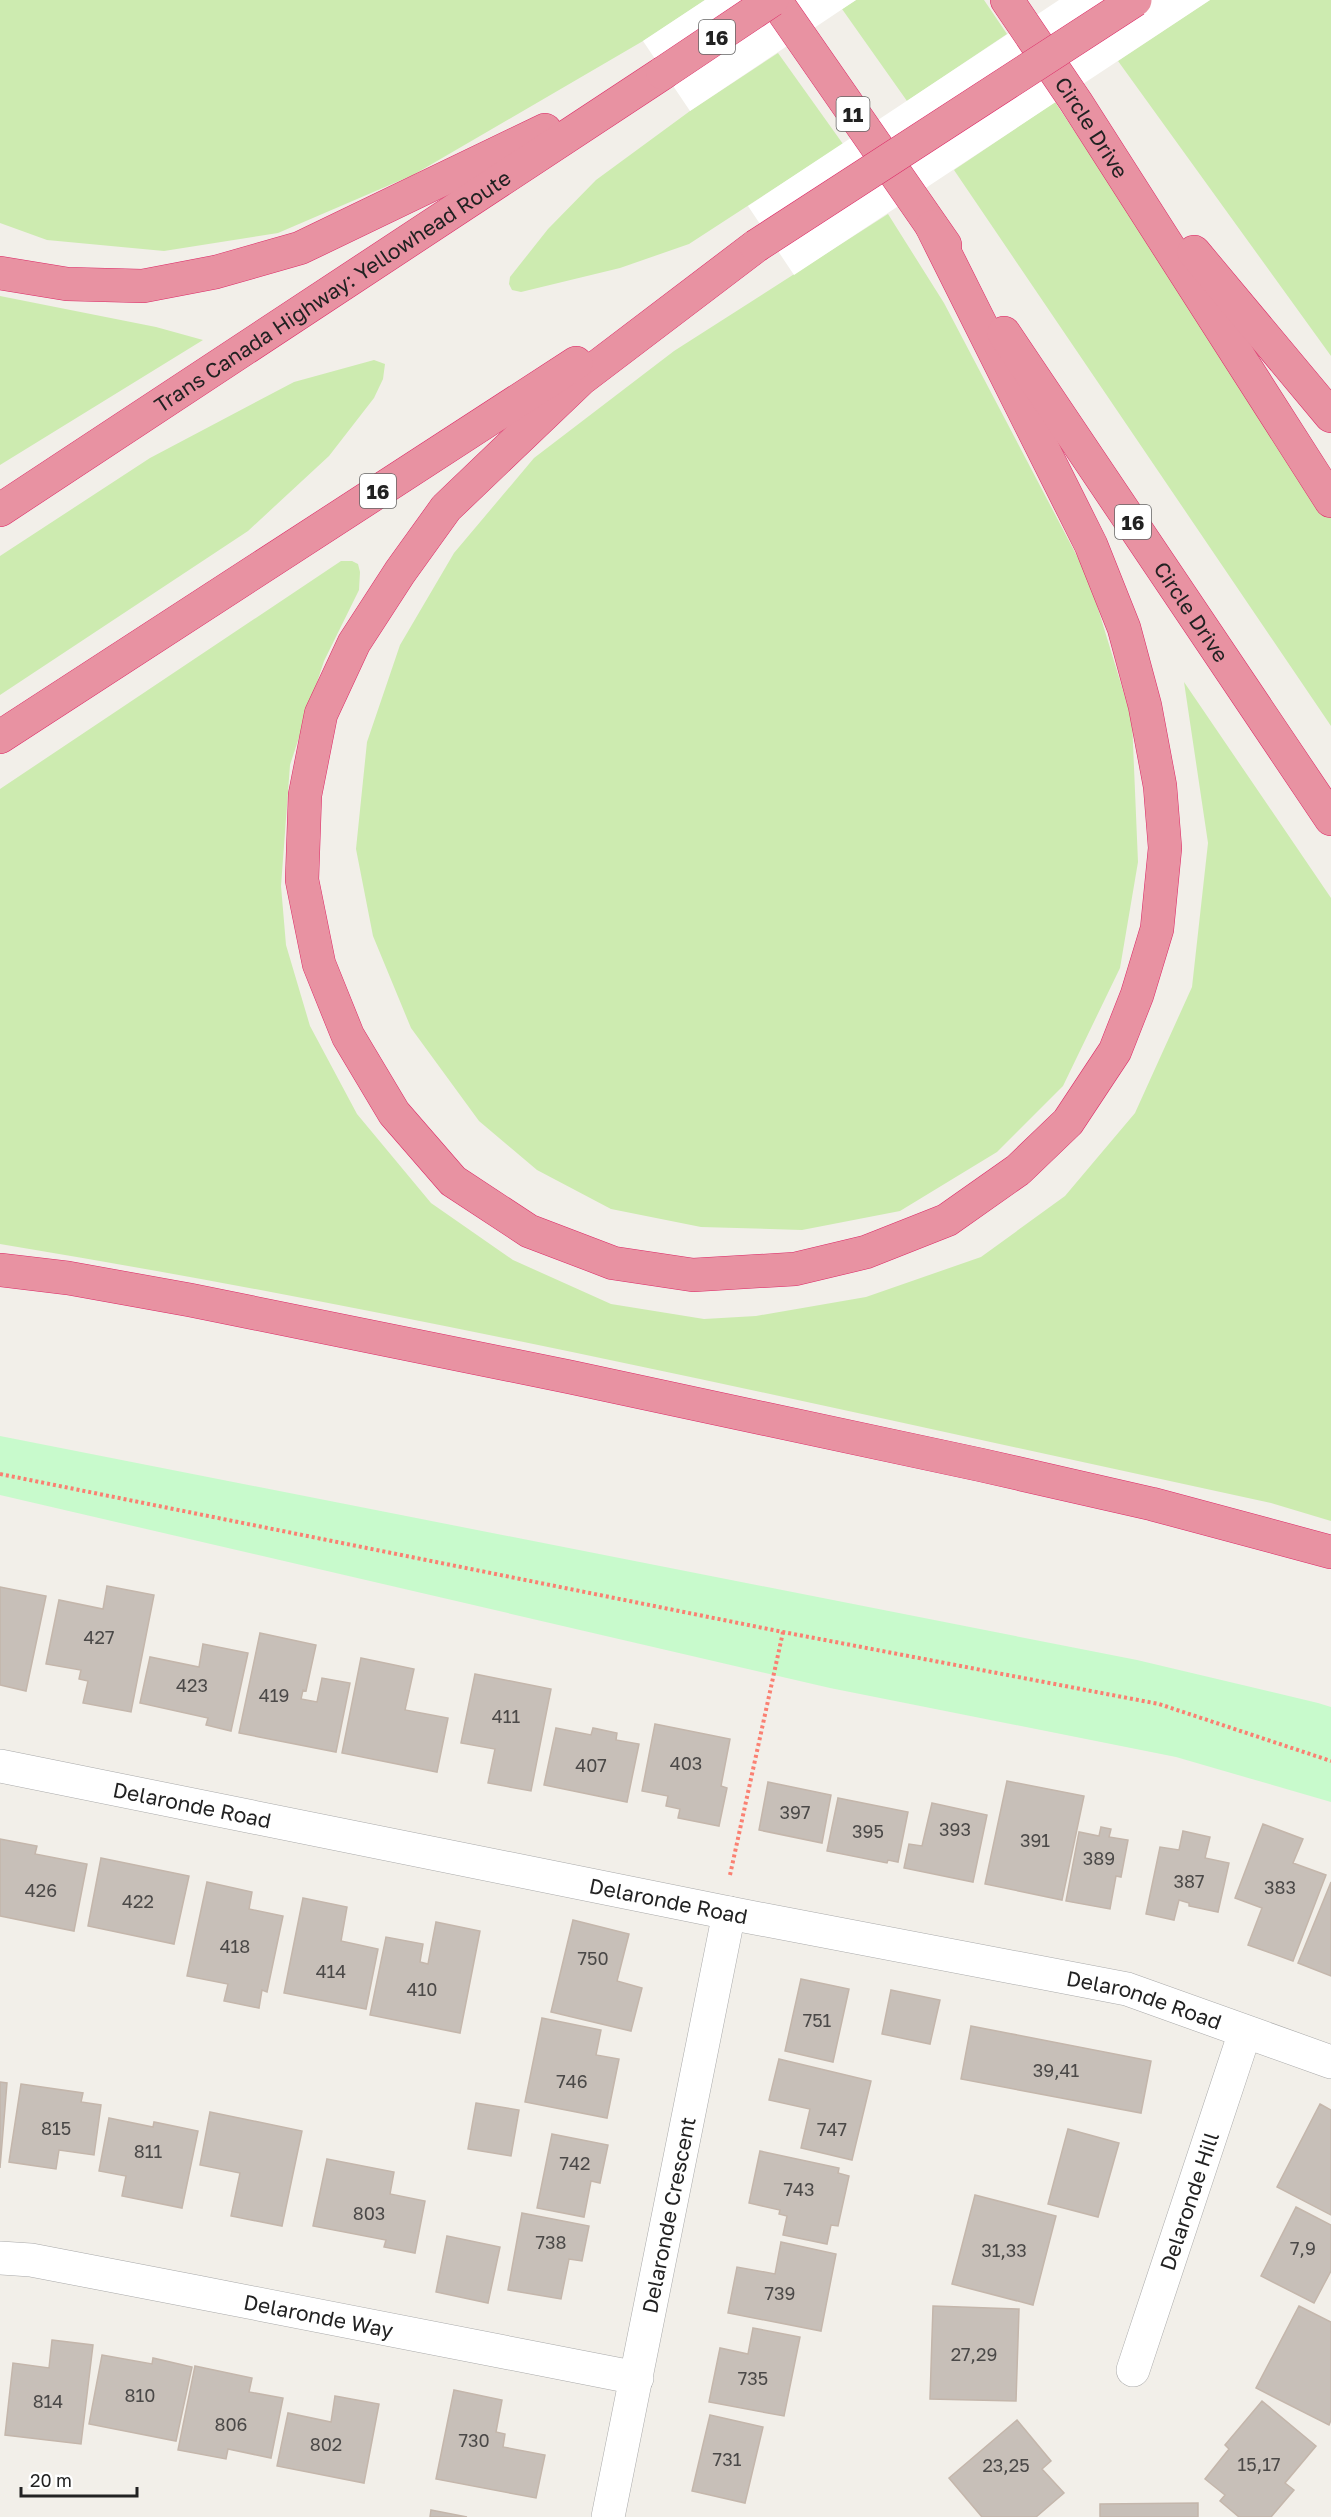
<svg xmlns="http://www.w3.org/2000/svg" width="1331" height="2517" viewBox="0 0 1331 2517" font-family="'Golos Text',sans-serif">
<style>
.grass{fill:#cdebb0}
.park{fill:#c8facc}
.pier{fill:#fff}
.building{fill:#c7bfb8;stroke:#c4b6ab;stroke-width:1.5}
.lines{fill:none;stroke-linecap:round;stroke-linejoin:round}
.minor-casing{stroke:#a9a9a9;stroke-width:34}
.highway-casing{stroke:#dc2a67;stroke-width:34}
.path{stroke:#fa8072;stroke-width:4;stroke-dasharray:3 3;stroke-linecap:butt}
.minor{stroke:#fff;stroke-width:33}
.highway{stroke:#e892a2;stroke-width:33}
.highway-bridge-casing{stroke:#dc2a67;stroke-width:34;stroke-linecap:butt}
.highway-bridge{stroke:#e892a2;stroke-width:33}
.labels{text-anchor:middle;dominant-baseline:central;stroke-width:6;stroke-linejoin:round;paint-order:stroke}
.number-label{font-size:18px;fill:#4b4948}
.shield{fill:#fff;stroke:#646464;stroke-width:1.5}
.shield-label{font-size:20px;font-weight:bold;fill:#222}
.street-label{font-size:21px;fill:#222;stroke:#fff}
</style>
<rect width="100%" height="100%" fill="#f2efe9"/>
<path class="grass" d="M0,0H705L643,41L413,175L278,233L164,251L47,240L0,223Z
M856,0H984L1007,34L907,101L842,9Z
M1210,0H1331V356L1118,61Z
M778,53L843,144L689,244L620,268L521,292L512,290L509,284L510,277L548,229L596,180L690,111Z
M1055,102L1331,516V726L954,170Z
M888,214L944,303L1089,579L1132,720L1138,862L1120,968L1063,1086L997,1152L900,1211L802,1230L701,1227L611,1209L537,1170L479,1121L411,1028L373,936L356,849L367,742L400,645L454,553L534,458L674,351Z
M0,296L156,327L203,340L0,465Z
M374,360L385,364L383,379L374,398L329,456L248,531L0,695V556L150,458L294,382Z
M341,561H352L358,564L360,572L359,590L324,661L290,765L281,886L286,945L310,1026L357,1114L431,1203L513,1260L611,1304L704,1319L756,1316L866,1297L981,1257L1065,1196L1135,1113L1192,987L1208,843L1184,682L1331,898V1521L1271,1503C848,1412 426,1314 0,1244V789Z"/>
<path class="park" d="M0,1436L1137,1660L1318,1703L1331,1707V1802L1176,1757L830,1688L0,1495Z"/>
<path class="pier" d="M705,0H856L690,111L643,41Z
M1059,0H1210L794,275L748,206Z"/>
<path class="building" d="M107,1586L154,1595L131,1712L83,1703L88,1681L79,1679L81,1670L46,1664L59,1600L103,1609Z
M0,1587L46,1596L26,1691L0,1685Z
M260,1633L316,1645L306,1691L303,1690L301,1699L317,1702L322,1678L350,1683L336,1752L239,1733Z
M203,1644L248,1653L231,1731L206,1725L208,1718L140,1703L150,1657L199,1667Z
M361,1658L414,1669L405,1710L448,1718L437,1772L342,1753Z
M475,1674L551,1689L531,1791L488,1783L495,1749L461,1743Z
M655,1724L730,1739L721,1786L727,1788L719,1826L678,1818L680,1809L666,1806L668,1796L642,1791Z
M556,1728L591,1735L593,1728L617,1733L616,1740L639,1744L627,1802L544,1785Z
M1007,1781L1084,1796L1062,1900L985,1884Z
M768,1782L831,1795L822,1843L759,1830Z
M838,1798L908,1812L898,1862L888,1860L887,1863L827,1851Z
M932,1803L987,1815L973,1882L904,1868L909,1844L922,1846Z
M1263,1824L1303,1839L1293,1863L1326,1875L1293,1961L1248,1945L1262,1908L1235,1898Z
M1101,1827L1111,1829L1109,1837L1128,1840L1121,1877L1116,1876L1110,1909L1066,1901L1079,1832L1099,1836Z
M1183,1831L1210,1837L1205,1858L1229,1863L1218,1912L1189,1906V1903L1179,1900L1174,1920L1146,1914L1160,1847L1179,1850Z
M0,1839L37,1846L35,1854L87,1864L74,1931L0,1916Z
M101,1858L189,1876L174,1944L88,1926Z
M207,1882L252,1892L249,1909L283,1916L267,1992L262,1990L259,2008L224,2001L228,1984L187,1976Z
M1331,1882V1976L1298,1963Z
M303,1898L347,1907L341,1941L378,1949L366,2009L284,1993Z
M573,1920L629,1934L617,1981L642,1988L631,2031L551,2012Z
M436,1922L480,1931L460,2033L370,2015L386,1937L423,1944L420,1962L428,1964Z
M801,1979L849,1989L833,2062L785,2051Z
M891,1990L940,2000L930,2044L882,2034Z
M542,2018L601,2030L596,2055L619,2059L607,2118L525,2102Z
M971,2026L1151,2061L1141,2113L961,2079Z
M779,2059L871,2081L852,2160L801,2148L810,2109L769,2100Z
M0,2082L7,2083L0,2168Z
M21,2084L83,2093L81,2102L101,2105L94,2155L59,2150L56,2169L9,2162Z
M476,2103L519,2110L511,2156L468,2149Z
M1320,2104L1331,2110V2215L1277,2187Z
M210,2112L302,2131L282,2226L231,2216L240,2173L200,2165Z
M109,2118L153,2127L154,2122L198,2131L182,2208L122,2196L126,2176L99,2171Z
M1068,2129L1119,2143L1098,2217L1048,2204Z
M552,2134L608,2145L600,2183L591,2181L584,2217L537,2208Z
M760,2151L839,2168L838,2173L849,2176L838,2226L831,2225L827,2244L783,2235L787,2216L779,2214L780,2210L749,2203Z
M327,2159L394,2172L390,2194L425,2201L415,2253L384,2247L386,2240L313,2226Z
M975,2195L1056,2216L1033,2305L952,2284Z
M1296,2207L1331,2225V2271L1314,2303L1261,2276Z
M522,2213L589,2226L582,2261L569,2259L561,2299L508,2290Z
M447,2236L500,2247L488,2303L436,2292Z
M781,2242L836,2254L821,2331L728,2313L737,2267L775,2274Z
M933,2306L1019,2309L1016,2401L930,2399Z
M1299,2306L1331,2322V2420L1329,2425L1256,2388Z
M753,2328L800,2337L784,2416L709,2402L720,2348L748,2354Z
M52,2340L93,2345L81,2444L5,2435L13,2363L49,2368Z
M102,2355L152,2364L153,2358L192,2367L176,2441L89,2424Z
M195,2366L252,2378L249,2392L283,2398L271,2458L228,2449L226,2459L178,2450Z
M454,2390L502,2400L496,2432L505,2434L503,2447L545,2455L536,2498L436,2479Z
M335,2396L379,2404L364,2483L277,2466L288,2413L331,2422Z
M1262,2401L1316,2446L1285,2483L1294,2490L1271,2517H1239L1220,2501L1225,2495L1205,2479L1229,2449L1225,2445Z
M710,2415L763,2427L745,2503L692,2491Z
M1017,2420L1051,2461L1042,2469L1064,2493L1036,2517H982L949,2478Z
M1198,2503V2517H1100V2504Z
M431,2510L467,2517H430Z"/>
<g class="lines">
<defs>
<g id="minor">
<path id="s1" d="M0,1766L729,1913L1127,1989L1331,2062"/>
<path id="s2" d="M0,2258L31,2260L197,2292L637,2378"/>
<path id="s3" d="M1133,2370L1245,2032"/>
<path id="s4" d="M608,2517L729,1913"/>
</g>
<g id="highway">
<path d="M775,0L945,245"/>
<path id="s5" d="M1007,0L1076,102L1331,501"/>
<path d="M756,246L581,379L446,508L400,572L354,643L321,714L305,795L302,880L319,964L348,1036L394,1113L453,1181L529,1231L613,1263L693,1275L795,1269L866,1252L947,1220L1018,1170L1068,1122L1115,1051L1137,995L1157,929L1165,848L1160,786L1145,706L1124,628L1091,545L932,227"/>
<path d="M1194,252L1331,416"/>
<path d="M0,273L67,284L143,286L216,272L300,248L545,130"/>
<path id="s6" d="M1004,333L1331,819"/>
<path id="s7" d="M0,510L663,73"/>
<path d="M0,737L576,363"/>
<path d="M0,1270L68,1278L190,1300L570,1377L981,1465L1152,1504L1331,1552"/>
</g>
</defs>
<use href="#minor" class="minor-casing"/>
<use href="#highway" class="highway-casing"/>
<path class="path" d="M0,1474L783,1632L1159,1704L1331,1761
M730,1875L783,1632"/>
<use href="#minor" class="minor"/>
<use href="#highway" class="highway"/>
<defs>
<path id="highway-bridge" d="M663,73L772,0
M756,246L1135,0"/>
</defs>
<use href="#highway-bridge" class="highway-bridge-casing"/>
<use href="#highway-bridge" class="highway-bridge"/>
</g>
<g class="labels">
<g class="number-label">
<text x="99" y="1637">427</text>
<text x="192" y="1685">423</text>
<text x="274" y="1695">419</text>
<text x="506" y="1716">411</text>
<text x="686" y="1763">403</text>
<text x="591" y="1765">407</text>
<text x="795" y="1812">397</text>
<text x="955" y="1829">393</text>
<text x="868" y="1831">395</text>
<text x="1035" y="1840">391</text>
<text x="1099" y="1858">389</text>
<text x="1189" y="1881">387</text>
<text x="1280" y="1887">383</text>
<text x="41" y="1890">426</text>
<text x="138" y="1901">422</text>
<text x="235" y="1946">418</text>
<text x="593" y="1958">750</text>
<text x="331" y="1971">414</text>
<text x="422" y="1989">410</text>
<text x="817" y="2020">751</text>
<text x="1056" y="2070">39,41</text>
<text x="572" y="2081">746</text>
<text x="56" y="2128">815</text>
<text x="832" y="2129">747</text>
<text x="148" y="2151">811</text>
<text x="575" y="2163">742</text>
<text x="799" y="2189">743</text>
<text x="369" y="2213">803</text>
<text x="551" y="2242">738</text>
<text x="1303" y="2248">7,9</text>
<text x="1004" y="2250">31,33</text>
<text x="780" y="2293">739</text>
<text x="974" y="2354">27,29</text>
<text x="753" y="2378">735</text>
<text x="140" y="2395">810</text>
<text x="48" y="2401">814</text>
<text x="231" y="2424">806</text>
<text x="474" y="2440">730</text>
<text x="326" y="2444">802</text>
<text x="727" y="2459">731</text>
<text x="1259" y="2464">15,17</text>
<text x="1006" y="2465">23,25</text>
</g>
<g class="shield">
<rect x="699" y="20" width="36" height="34" rx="4.5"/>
<rect x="836.5" y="97" width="33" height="34" rx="4.5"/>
<rect x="360" y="474" width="36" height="34" rx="4.5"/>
<rect x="1115" y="505" width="36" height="34" rx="4.5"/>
</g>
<g class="shield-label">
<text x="717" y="37">16</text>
<text x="853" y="114">11</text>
<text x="378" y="491">16</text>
<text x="1133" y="522">16</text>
</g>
<g class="street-label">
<text stroke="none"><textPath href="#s5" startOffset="153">Circle Drive</textPath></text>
<text stroke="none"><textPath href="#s7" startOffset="398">Trans Canada Highway: Yellowhead Route</textPath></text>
<text stroke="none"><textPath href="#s6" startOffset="336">Circle Drive</textPath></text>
<text stroke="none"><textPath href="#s1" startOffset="196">Delaronde Road</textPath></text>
<text stroke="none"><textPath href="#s1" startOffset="682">Delaronde Road</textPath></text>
<text stroke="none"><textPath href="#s1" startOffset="1168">Delaronde Road</textPath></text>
<text stroke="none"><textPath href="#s3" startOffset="178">Delaronde Hill</textPath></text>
<text stroke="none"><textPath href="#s4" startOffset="308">Delaronde Crescent</textPath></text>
<text stroke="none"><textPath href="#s2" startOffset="324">Delaronde Way</textPath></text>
</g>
</g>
<path d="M21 2487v9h116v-9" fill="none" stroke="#222222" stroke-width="3"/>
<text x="30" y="2487" font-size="18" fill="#222222" stroke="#ffffff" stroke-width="4.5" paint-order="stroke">20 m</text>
</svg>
